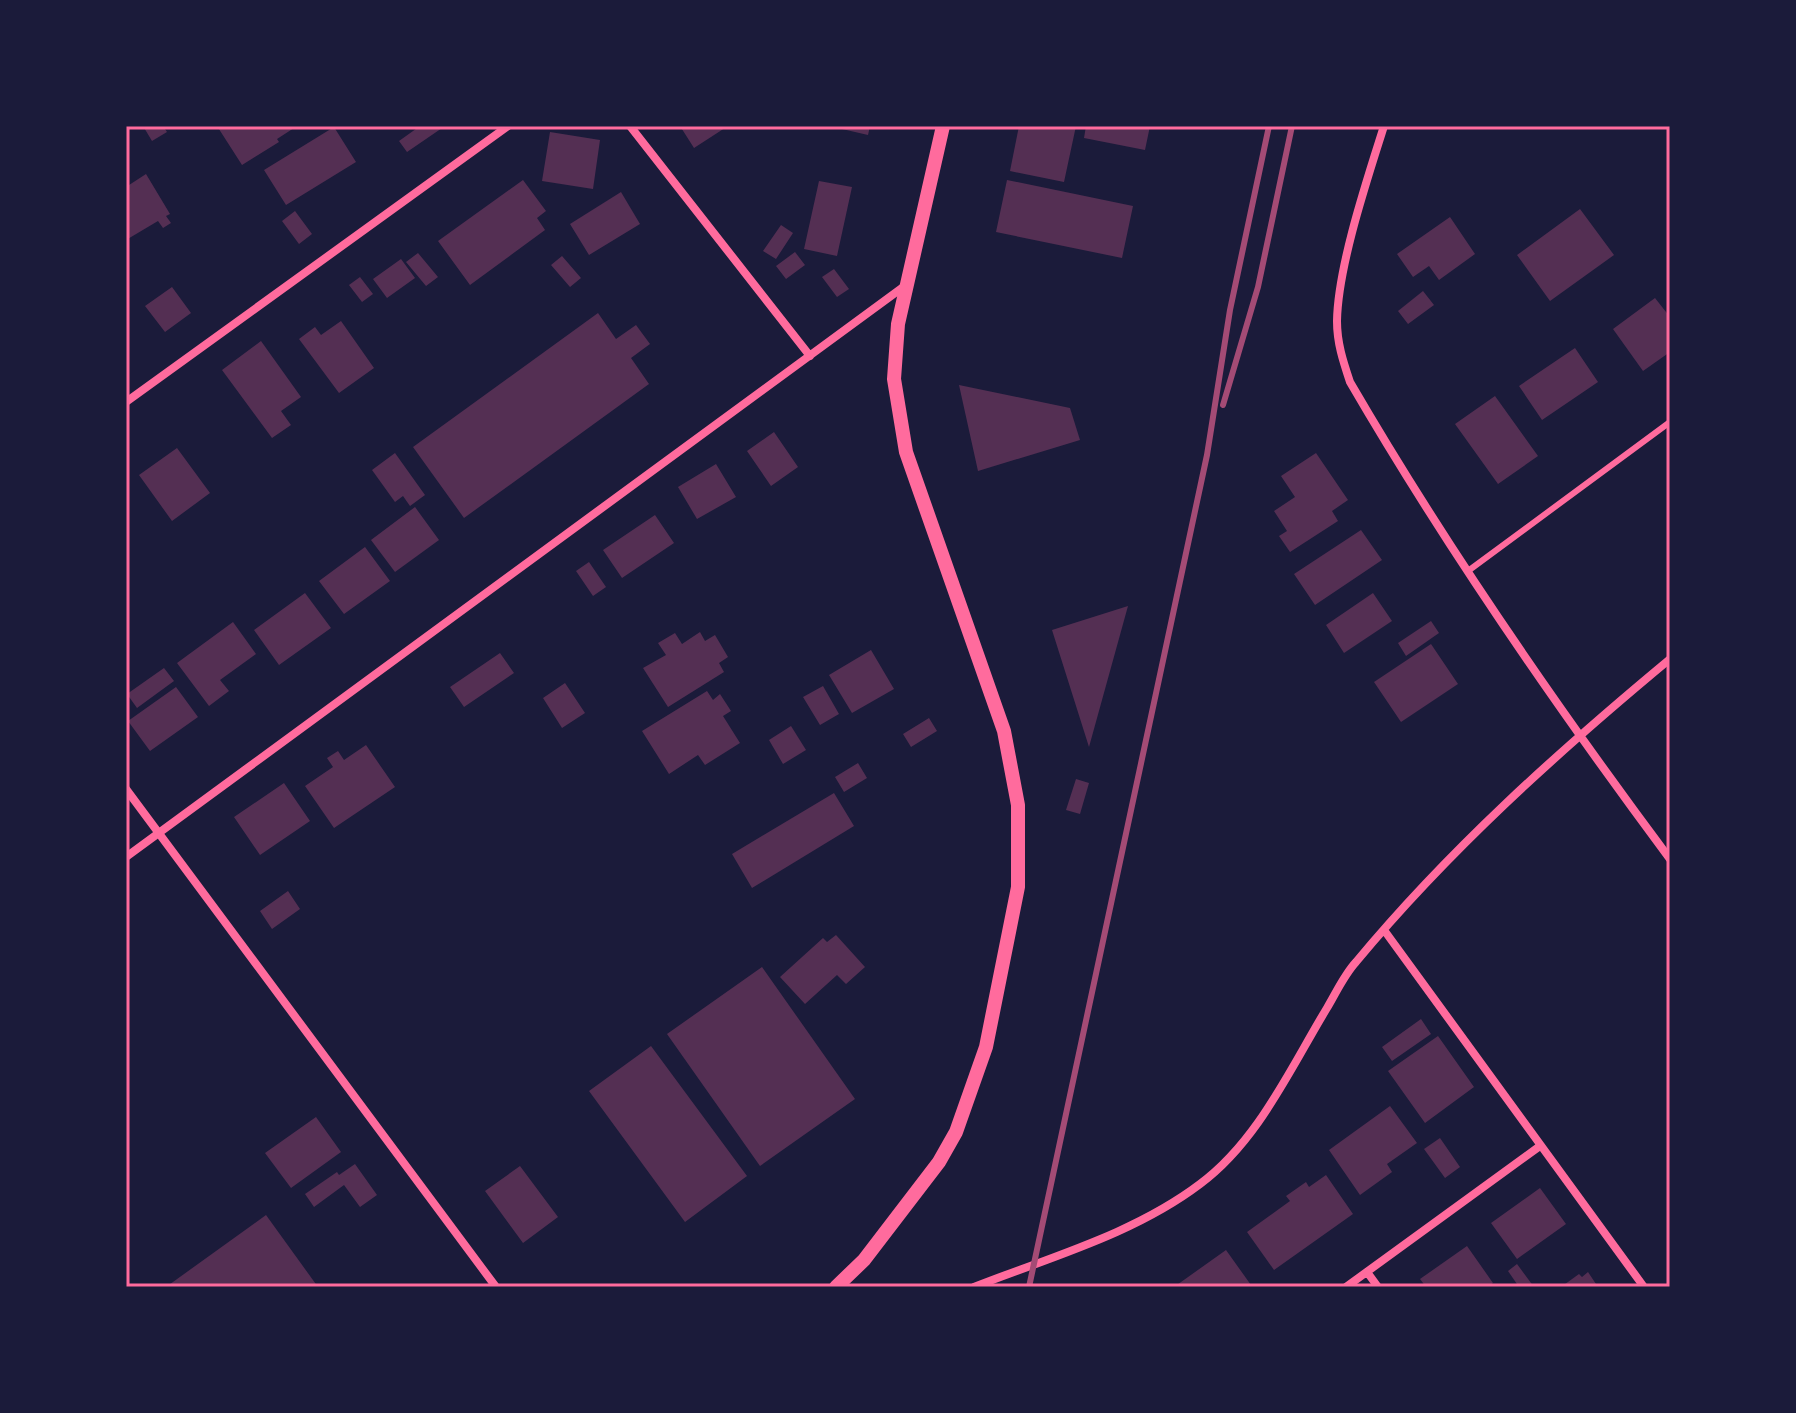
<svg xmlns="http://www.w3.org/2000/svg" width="1796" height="1413" viewBox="0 0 1796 1413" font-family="Merriweather,serif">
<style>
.building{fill:#542f53}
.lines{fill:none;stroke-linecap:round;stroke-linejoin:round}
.service{stroke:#ff6b9d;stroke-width:6}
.minor{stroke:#ff6b9d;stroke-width:8}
.tertiary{stroke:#ff6b9d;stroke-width:14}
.rail{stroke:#a44b75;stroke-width:6}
.neatline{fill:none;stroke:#ff6b9d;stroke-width:3}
</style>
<rect width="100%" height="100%" fill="#1b1b3a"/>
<path class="building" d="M143,126H163L167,132L152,141Z
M217,126H292L294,128L277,139L279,142L242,165Z
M420,126H445L407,152L399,141Z
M680,126H728L694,148Z
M829,126H870L868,135Z
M1019,126H1076L1064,182L1010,171Z
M1086,126H1150L1145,150L1084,138Z
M334,127L356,162L286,205L264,170Z
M550,132L600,140L593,189L542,181Z
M146,174L170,214L166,216L171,223L163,228L158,221L126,240V187Z
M523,180L546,211L537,218L545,230L470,285L438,241Z
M1007,180L1133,206L1122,258L996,232Z
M819,181L852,187L837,256L804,249Z
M621,192L640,224L589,255L570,224Z
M1580,209L1614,255L1550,301L1517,255Z
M295,211L312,234L299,244L282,221Z
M1450,217L1475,254L1439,280L1429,266L1413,277L1397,254Z
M781,225L793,233L776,259L763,251Z
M795,252L805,265L786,279L776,266Z
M418,253L438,277L426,286L406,262Z
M562,256L581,278L570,287L551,265Z
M401,259L415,278L387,298L373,279Z
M834,269L849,289L837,297L822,277Z
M360,277L373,294L362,302L349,285Z
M172,287L191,313L165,332L145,306Z
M1423,291L1434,305L1408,324L1398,311Z
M1655,298L1670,317V352L1643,371L1613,329Z
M598,313L616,339L636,325L650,344L631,358L649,384L464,518L413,447Z
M341,321L374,368L339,393L299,339L315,327L321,335Z
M261,341L301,397L281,411L291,425L272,438L222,370Z
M1575,348L1598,382L1542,420L1519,386Z
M959,385L1070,408L1080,440L978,471Z
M1495,396L1538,456L1498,484L1455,424Z
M774,432L798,467L771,486L747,451Z
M177,448L210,493L172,521L139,475Z
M395,453L425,495L410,506L403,496L395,502L372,470Z
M1316,453L1348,500L1332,511L1338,521L1290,552L1279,536L1287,531L1274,511L1295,497L1281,476Z
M716,464L736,497L697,519L678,487Z
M415,507L439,540L395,572L371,540Z
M655,515L674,543L622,578L603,550Z
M1361,530L1382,560L1315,605L1294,574Z
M365,547L390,581L344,614L319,581Z
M589,562L606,587L593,596L576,571Z
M305,593L331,628L279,665L254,630Z
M1373,593L1392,621L1344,653L1326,625Z
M1128,606L1089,747L1052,630Z
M1431,621L1439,633L1406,656L1398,643Z
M233,622L256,654L220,680L229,691L209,706L177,663Z
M700,632L705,641L715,635L728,657L719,663L724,672L668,707L643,668L666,655L658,643L675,633L682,644Z
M1431,644L1458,684L1401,722L1374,682Z
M871,650L894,689L852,713L829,675Z
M500,653L514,673L464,707L450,687Z
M164,668L174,681L137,708L127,694Z
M565,683L585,713L562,728L543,698Z
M823,686L839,714L820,725L803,697Z
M176,687L198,717L150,751L128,721Z
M707,691L713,700L720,694L731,711L723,716L740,743L705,765L698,755L669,774L642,731Z
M929,718L937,731L911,747L903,734Z
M791,726L806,750L783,764L769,740Z
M366,745L395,787L334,828L305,786L333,767L327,758L338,751L344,760Z
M858,763L867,778L844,792L835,777Z
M1076,779L1089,783L1080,814L1066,810Z
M284,783L310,821L260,855L234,817Z
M834,793L854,826L752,888L732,854Z
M288,891L300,909L272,929L260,911Z
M836,935L865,967L846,984L837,975L805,1004L780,977L823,938L827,942Z
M762,967L855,1099L760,1166L667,1034Z
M1421,1019L1431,1034L1392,1061L1382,1047Z
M1438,1036L1474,1087L1425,1123L1388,1071Z
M651,1046L747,1176L685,1222L589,1091Z
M1390,1106L1417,1143L1387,1164L1392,1172L1360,1195L1329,1150Z
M316,1117L341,1152L291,1188L265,1153Z
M1440,1138L1460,1167L1445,1178L1424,1149Z
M355,1164L377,1195L360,1207L344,1185L314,1207L305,1194L337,1172L339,1175Z
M520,1166L558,1217L523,1243L485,1191Z
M1326,1175L1353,1214L1274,1270L1247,1232L1290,1201L1286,1196L1306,1182L1309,1187Z
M1540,1188L1566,1224L1517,1259L1491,1223Z
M266,1215L318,1287H166Z
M1467,1246L1493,1283L1487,1287H1426L1420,1279Z
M1226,1250L1251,1285L1248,1287H1174Z
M1517,1264L1534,1287H1519L1508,1271Z
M1588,1272L1598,1287H1561L1579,1274L1582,1277Z"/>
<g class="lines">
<path class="service" d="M1468,571L1670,422"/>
<path class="minor" d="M630,126L810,356
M1384,126C1367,180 1338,266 1337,321C1337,343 1343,361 1350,382C1446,547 1556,706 1670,859
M126,402L508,126
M126,789L496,1287
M126,857L906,285
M1384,930L1644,1287
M1367,1272L1378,1287
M974,1287C1050,1257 1134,1234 1200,1184C1258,1141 1290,1069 1327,1008C1336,993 1344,975 1356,962C1449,850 1558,752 1670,659
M1346,1287L1540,1146"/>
<path class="tertiary" d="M836,1287L864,1260L939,1162L956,1132L986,1047L1018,887V805L1004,731L906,452L894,379L898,324L943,126"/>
<path class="rail" d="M1223,405L1258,287L1292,126
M1029,1287L1207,455L1230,310L1269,126"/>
</g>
<rect width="1796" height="1413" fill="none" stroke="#1b1b3a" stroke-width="256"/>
<rect x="128" y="128" width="1540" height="1157" class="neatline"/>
</svg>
